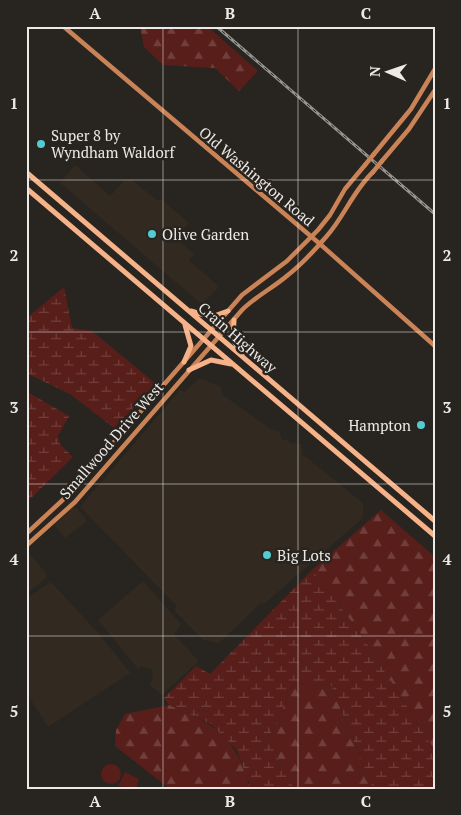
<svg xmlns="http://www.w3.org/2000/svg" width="461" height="815" viewBox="0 0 461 815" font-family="'PT Serif',serif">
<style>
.built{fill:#322a20}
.green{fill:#581e1a}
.forest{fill:url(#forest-firs)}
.wetland{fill:url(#wetland-marsh)}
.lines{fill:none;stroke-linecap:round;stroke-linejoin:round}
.secondary{stroke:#ca8357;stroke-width:4.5}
.trunk{stroke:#f6b288;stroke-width:5}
.rail-casing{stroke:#97938f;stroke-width:3}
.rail{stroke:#28241f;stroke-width:1;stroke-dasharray:4;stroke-linecap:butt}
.secondary-bridge{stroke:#ca8357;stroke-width:4.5}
.grid{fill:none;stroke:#ece9e6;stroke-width:1;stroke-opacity:0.55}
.poi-dot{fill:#52ccd0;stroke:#28241f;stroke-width:2}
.labels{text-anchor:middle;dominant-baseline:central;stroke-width:5;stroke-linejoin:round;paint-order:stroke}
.poi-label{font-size:15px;fill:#ece9e6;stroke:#28241f;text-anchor:start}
.street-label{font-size:15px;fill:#ece9e6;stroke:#28241f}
.neatline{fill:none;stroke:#ece9e6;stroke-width:2}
.grid-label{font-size:16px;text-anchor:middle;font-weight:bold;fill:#ece9e6}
</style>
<defs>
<pattern id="forest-firs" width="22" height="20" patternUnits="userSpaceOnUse" patternTransform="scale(1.25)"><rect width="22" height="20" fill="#581e1a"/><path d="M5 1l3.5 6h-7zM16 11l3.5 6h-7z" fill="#703f3b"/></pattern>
<pattern id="wetland-marsh" width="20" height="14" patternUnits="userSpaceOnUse" patternTransform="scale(1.25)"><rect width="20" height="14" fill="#581e1a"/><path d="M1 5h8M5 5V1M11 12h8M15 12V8" fill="none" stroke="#703f3b"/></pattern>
</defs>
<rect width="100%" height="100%" fill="#28241f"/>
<path class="built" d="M75,165L110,196L124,181L131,179L158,201L161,199L189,223L175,237L194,254L189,260L216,284L218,288L204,302H199L60,183Z
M26,279L29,316L26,349Z
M200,378L221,387L223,395L272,430L279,431L282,440L287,439L290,443L301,444L303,457H306L363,503V518L264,604L262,602L219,643L203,640L174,610L177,606L80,507L180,390L184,392Z
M73,507L77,508L87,521L65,538L54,525Z
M26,552L30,554L46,573L47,577L26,594Z
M143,581L181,624L174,635L199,661L162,695L150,685L153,675L151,669L142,666L138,669L98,620Z
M51,582L100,635L130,673L48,727L26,692V599Z"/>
<path class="green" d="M101 774a10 10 0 1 1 20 0a10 10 0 1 1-20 0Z
M125,772L139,779L136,789L118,786Z"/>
<path class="forest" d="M140,26H207L258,71L239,91L215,68L163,65L144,47Z
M381,510L435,557V751L361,634L312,570Z
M293,683L331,685L373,789H294L268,737L277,724Z
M169,705C205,721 227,728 243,767C246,775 250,780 247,789H170L115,746L116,730L125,714Z"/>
<path class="wetland" d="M64,287L72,328L92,331L156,384L114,428L70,394L26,373L29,316Z
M26,391L69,416L58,436L60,444L73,457L26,503Z
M312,570L361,634L435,751V789H373L331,685L293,683L277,724L268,737L294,789H247L249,782L236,749L211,724L169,705L164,698L196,666L210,674Z"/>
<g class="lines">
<path class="secondary" d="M63,26L320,244L435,346
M374,154L411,109L435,69
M382,161L409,129L435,90
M26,534L67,496L242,295L287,261L318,230L330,215L345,189L365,165
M26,546L75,502L242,310C256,296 273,288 288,275C302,264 314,251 326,237C344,217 353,191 373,172"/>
<path class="trunk" d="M26,172L435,521
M26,188L435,536
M191,311L211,317L228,311
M234,320L233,339L242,355
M184,362L191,346L185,325
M189,370L211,360L231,364"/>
<defs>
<path id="rail" d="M216,26L435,214"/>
</defs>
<use href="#rail" class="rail-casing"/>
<use href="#rail" class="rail"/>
<path class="secondary-bridge" d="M365,165L374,154
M373,172L382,161"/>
</g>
<path class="grid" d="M163,26V789M298,26V789M26,180H435M26,332H435M26,484H435M26,636H435"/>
<g class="poi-dot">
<circle cx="41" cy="144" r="5"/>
<circle cx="152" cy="234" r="5"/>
<circle cx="421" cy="425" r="5"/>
<circle cx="267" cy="555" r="5"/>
</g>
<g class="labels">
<g class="poi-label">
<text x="51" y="135">Super 8 by<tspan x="51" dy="17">Wyndham Waldorf</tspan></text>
<text x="162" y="234">Olive Garden</text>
<text x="411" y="425" text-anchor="end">Hampton</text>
<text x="277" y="555">Big Lots</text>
</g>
<g class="street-label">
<text transform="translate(257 176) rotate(40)">Old Washington Road</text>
<text transform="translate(238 337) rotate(41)">Crain Highway</text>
<text transform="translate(111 440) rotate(-49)">Smallwood Drive West</text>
</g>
</g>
<rect width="461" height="815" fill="none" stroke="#28241f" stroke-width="55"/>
<g transform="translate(388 72) rotate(272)" stroke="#28241f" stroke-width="4" paint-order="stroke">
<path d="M0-4L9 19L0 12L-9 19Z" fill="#ece9e6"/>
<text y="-8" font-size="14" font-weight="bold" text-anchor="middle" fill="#ece9e6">N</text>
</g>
<rect x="28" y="28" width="406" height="760" class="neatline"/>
<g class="grid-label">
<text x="95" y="19">A</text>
<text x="230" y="19">B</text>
<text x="366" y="19">C</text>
<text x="14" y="109">1</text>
<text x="447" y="109">1</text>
<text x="14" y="261">2</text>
<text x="447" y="261">2</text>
<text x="14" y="413">3</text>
<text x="447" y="413">3</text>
<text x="14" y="565">4</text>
<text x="447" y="565">4</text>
<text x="14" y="717">5</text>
<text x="447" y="717">5</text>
<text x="95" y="807">A</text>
<text x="230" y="807">B</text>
<text x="366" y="807">C</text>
</g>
</svg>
